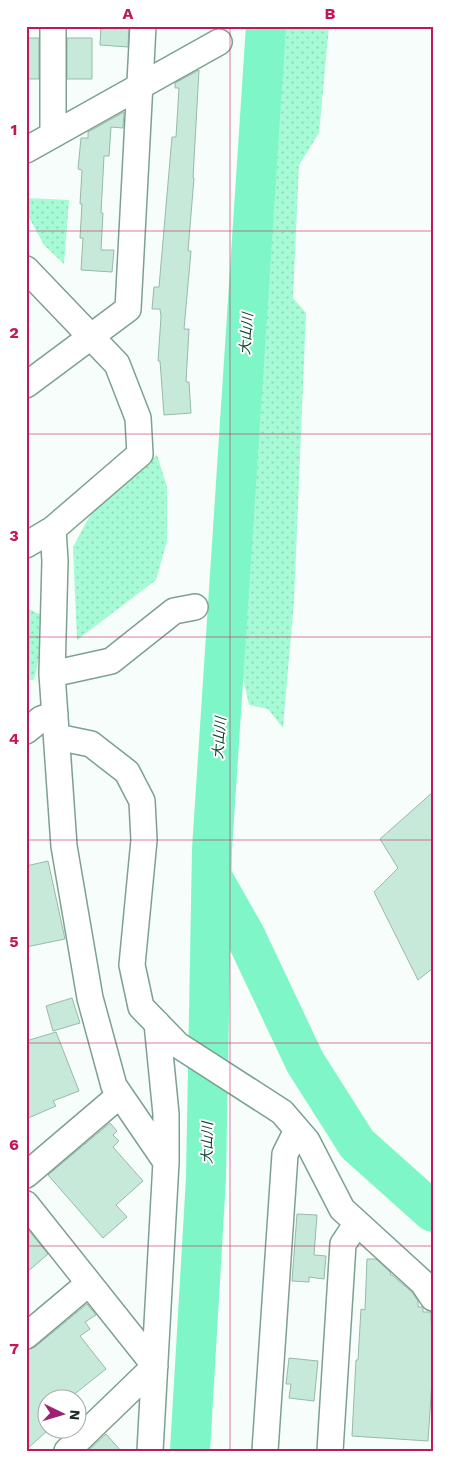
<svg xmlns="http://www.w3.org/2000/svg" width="459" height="1477" viewBox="0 0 459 1477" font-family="'Work Sans','Noto Sans JP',sans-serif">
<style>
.grass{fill:url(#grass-dots)}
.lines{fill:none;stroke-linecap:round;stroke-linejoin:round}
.river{stroke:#7ff6c7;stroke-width:40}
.building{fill:#c6e9d9;stroke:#98baaa}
.minor-casing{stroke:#7ea090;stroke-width:28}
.minor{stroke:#fff;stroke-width:25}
.grid{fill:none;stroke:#c2185b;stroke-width:1;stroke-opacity:0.55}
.labels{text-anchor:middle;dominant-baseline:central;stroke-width:4;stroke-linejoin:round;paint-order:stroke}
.water-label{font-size:14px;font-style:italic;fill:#093f2d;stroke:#fff}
.neatline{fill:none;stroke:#c2185b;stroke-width:2}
.grid-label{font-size:16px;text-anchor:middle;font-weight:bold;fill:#c2185b}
</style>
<defs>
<pattern id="grass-dots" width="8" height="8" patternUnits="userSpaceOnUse" patternTransform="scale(1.25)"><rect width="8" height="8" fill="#a6fad6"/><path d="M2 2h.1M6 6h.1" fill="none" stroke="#8ed6b8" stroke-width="1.8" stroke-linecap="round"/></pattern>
</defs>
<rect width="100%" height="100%" fill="#f6fdfa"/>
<path class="grass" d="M253,26H329L319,133L299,165L293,298L306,313L294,601L283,728L268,709L249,705L223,582Z
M26,198L69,200L64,264L44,245L26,212Z
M157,455L167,487V541L156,580L77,640L73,547L101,495Z
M26,608L42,615L41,649L34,680H26Z"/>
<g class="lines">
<path class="river" d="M212,877L245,935L305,1062L357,1144L433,1212
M190,1451L206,1178L212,849L266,26"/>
</g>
<path class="building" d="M101,26H129L128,47L100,45Z
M26,38H39V79H26Z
M67,38H92V79H67Z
M199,70L193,178H194L188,251H191L184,329H189L186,382H189L191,413L164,415L160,361H158L161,317L160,309H152L154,287H159L172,137H176L179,88H175V83Z
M124,112L123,128L111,127L109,156H104L101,213H103L101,250H114L112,272L81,270L83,238H80L82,204H80L82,170L78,169L81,138H88V132Z
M433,792V968L418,980L374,892L398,868L380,839Z
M48,861L65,939L26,947V866Z
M72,998L80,1023L53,1031L46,1006Z
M56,1032L79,1091L53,1101L56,1106L26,1119V1041Z
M110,1123L117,1131L113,1135L119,1141L113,1147L143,1181L116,1205L127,1217L103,1238L48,1175Z
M297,1214L317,1215L314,1255L326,1256L324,1279L309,1277V1282L292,1281Z
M26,1227L48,1254L26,1273Z
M367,1259H376L391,1273L390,1275H392L412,1292L418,1301V1307H423V1312H431L432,1341V1381L428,1441L352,1436L356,1360H358L361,1309L365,1310Z
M87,1304L96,1315L85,1322L90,1329L80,1336L106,1369L72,1396L75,1400H48V1430L26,1450V1350L35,1347Z
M289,1358L318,1361L314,1401L289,1398L291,1384H286Z
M78,1403L86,1412L78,1421Z
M106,1434L121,1451H88Z"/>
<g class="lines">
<defs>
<path id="minor" d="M53,26V135
M26,150L219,42
M26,269L117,364L138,418L140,454L53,529L55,561L52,674L64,846L90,998L114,1086L166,1162L150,1451
M26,385L128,309L143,26
M26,545L53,529
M52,674L111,661L174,611L195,607
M26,731L41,719L55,714
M57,737L91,744L127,772L142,801L144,840L132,965L141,1007L178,1045L282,1112L307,1141L342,1209L423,1283L433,1298
M157,1023L166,1114V1162
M26,1175L120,1095
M26,1204L155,1366L67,1451
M26,1336L89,1283
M265,1451L285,1154L297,1130
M330,1451L343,1244L357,1223"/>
</defs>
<use href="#minor" class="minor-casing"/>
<use href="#minor" class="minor"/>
</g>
<path class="grid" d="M230,26V1451M26,231H433M26,434H433M26,637H433M26,840H433M26,1043H433M26,1246H433"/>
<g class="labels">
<g class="water-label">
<text transform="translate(246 334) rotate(-86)">大山川</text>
<text transform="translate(219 738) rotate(-86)">大山川</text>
<text transform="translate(207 1143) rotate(-89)">大山川</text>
</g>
</g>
<rect width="459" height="1477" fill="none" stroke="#ffffff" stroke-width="55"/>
<g transform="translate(62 1414) rotate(95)"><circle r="24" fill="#ffffff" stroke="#a5aba8"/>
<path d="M0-4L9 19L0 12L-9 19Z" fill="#9e2074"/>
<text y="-8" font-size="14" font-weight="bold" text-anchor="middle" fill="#1f2c26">N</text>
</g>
<rect x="28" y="28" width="404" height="1422" class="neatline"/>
<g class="grid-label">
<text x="128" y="19">A</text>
<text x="330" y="19">B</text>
<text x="14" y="135">1</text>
<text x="14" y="338">2</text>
<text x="14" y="541">3</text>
<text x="14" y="744">4</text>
<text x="14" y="947">5</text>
<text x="14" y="1150">6</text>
<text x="14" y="1354">7</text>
</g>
</svg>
